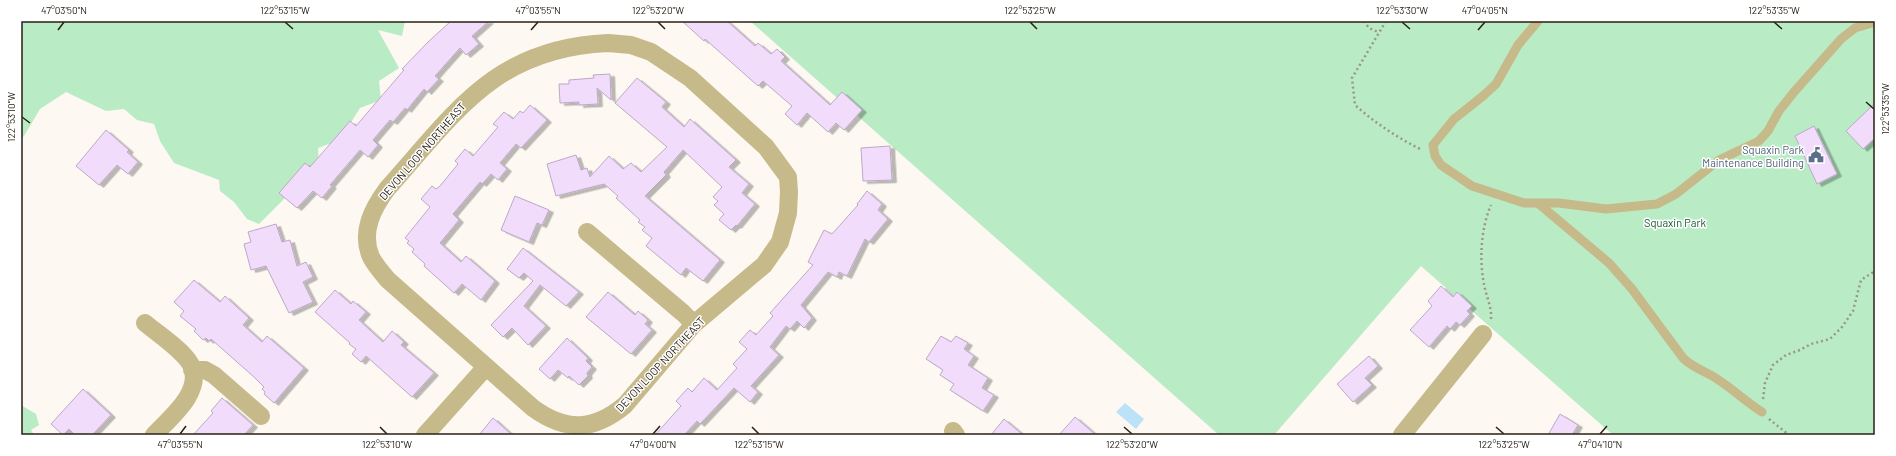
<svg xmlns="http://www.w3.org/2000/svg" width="1896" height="456" viewBox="0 0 1896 456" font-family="Barlow,sans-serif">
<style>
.green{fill:#b9ebc5}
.water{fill:#bce2f8}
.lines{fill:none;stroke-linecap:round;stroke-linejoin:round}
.stream{stroke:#bce2f8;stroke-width:4.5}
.building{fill:#f2dcfc;stroke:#bda8c7;filter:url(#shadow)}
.path{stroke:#9b958c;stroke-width:2.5;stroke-dasharray:2 3;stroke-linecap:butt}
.service{stroke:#c6b98a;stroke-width:9}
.minor{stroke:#c6b98a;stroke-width:18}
.ticks{fill:none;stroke:#292115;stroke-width:1.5}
.labels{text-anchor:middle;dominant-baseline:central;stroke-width:3;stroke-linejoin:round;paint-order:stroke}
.service-label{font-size:11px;fill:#4e5e75;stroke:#fff;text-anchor:end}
.street-label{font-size:11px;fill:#292115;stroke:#fff}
.park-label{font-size:11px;fill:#16552f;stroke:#fff}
.neatline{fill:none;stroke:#292115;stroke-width:1.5}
.ticks-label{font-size:10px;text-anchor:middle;fill:#292115}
</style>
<defs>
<filter id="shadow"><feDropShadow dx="4.5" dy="2.5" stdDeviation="0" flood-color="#0004"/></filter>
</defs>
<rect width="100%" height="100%" fill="#fdf8f2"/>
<path class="green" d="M21,21H405L402,36L378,30L399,68L379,81L381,100L360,108L340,140L318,148L319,164L259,224L247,219L234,202L220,191L219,180L174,163L160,141L154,124L137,120L124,109L106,111L66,92L40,109L24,136L21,138Z
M750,21H1875V435H1613L1421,266L1274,435H1219Z
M21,405L36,414L39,425L31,430L34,435H21Z"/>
<path class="water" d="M1125,403L1144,419L1136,429L1116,412Z"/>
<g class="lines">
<path class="stream" d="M21,25L25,21"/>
</g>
<path class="building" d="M451,21H489L472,36L479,44L466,55L460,48L435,76L439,79L427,92L424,89L407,110L405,108L393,122L390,120L373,140L378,145L368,157L360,150L330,185L332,186L322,198L313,191L297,208L279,193L305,163L310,167L350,121L356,126L404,70L402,69L428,42Z
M682,21H727L755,46L758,43L771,54L777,49L785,57L781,61L830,105L842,92L862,110L844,130L836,123L828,132L807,113L797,125L785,114L792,106L763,81L758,86L705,39L704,41Z
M610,74L611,100L597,88L598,104L579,105V102L560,103L559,84H569V80L594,78L593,75Z
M637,78L666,102L662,107L684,127L690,119L736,160L729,167L749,184L742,193L755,204L737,226L736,225L731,230L719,220L724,214L714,205L718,201L713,197L722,187L683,150L664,172L666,175L645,196L720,260L703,281L686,268L681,275L646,246L652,238L642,230L645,227L638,222L640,220L616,198L618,196L604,184L556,196L547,164L576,155L581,170L587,168L590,177L609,156L623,169L631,163L641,172L667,147L615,103Z
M1875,103V138L1863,149L1846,131Z
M530,105L547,120L521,148L516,144L500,163L507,169L498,180L491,174L482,184L480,182L453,214L459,220L440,243L461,262L466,256L495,281L481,300L462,284L454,293L424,266L425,264L412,252L414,249L407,243L409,241L405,238L430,207L421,199L432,186L436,189L440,186L458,164L455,161L465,149L473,156L498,127L493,124L504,112L513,119L520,111L523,113Z
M1814,126L1837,174L1817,184L1795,136Z
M106,130L129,150L127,152L138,162L128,174L117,165L99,185L76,166Z
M890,146L892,180L863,181L861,148Z
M867,191L882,204L878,210L888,219L869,242L865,239L847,276L839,272L837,277L828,272L801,305L812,318L804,328L797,321L790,329L786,326L770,347L779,355L751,386L758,392L750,402L734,388L700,424L697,421L684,435H655L681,406L676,401L688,388L692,392L704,378L717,390L737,368L733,364L747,349L739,342L750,330L756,335L773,316L770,313L813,265L808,262L824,230L832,234L858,205L857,204Z
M515,196L549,210L542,225L537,223L529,242L501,230Z
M276,224L282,242L290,240L297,266L306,262L313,277L303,282L313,302L289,313L266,266L251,270L244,244L251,242L248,232Z
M523,248L579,292L566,306L540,285L524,306L546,326L528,345L512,328L503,337L491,325L533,281L524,273L519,278L507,269Z
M194,280L220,302L225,296L249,318L243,325L262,342L267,336L304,368L274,403L264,394L265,392L262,389L264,387L254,377L211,339L209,341L206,338L203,340L194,331L196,329L180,316L184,311L174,302Z
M1441,286L1453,297L1457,292L1472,306L1467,311L1470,314L1460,325L1456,322L1450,329L1447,326L1429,347L1410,330L1432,306L1428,301Z
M335,290L351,304L353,301L366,312L359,320L383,342L392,331L404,342L401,345L434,373L412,397L366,356L361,362L352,354L356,349L349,344L350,343L315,312Z
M608,292L635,315L638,311L648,320L645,324L652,330L631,354L586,317Z
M941,336L951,342L956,336L968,343L964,349L974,356L968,365L988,378L982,388L994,395L983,411L950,390L954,384L940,375L943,370L926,359Z
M567,338L588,358L586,361L592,367L587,373L588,376L579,385L569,376L568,378L558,370L550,379L539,369Z
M1369,356L1378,366L1365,378L1372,385L1353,402L1337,384Z
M83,389L111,415L92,435H75L69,429L63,435L51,424Z
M222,398L253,425L244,435H193L213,413L211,411Z
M1560,414L1578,425L1572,435H1548Z
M1075,417L1096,435H1059Z
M493,418L512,435H479Z
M1004,419L1023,435H991Z"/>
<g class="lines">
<path class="path" d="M1364,21L1369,28L1378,32
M1386,21L1352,78L1355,105C1375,123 1398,138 1422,150
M1491,319C1492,307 1486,296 1484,284C1479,259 1481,228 1491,205
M1763,399L1765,383L1773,365L1786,355L1800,350L1811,344L1830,339L1842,327L1853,311L1861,280L1875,271
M1769,419L1789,435"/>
<path class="service" d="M1538,21L1518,45L1496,84L1483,96L1454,119L1433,145L1435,156L1441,165L1472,186L1524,203H1559L1606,209L1657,204L1676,194L1719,160L1759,141L1768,131L1779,111L1794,92L1841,39L1855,28L1875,22
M1539,204L1609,263L1632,289L1683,358C1693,368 1705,371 1717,379C1733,389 1746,402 1762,412"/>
<path class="minor" d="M608,43L631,45L651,52L690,78L766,147L788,177L789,192L788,213L780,242L764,265L694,324L625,405C594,431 566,432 533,408L388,280C382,273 375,265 371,257C360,232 373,208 387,189C456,112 495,48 608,43Z
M587,232L683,313L694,324
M145,323C158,334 183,350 191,365C204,391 170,418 154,435
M192,370H205L214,375L261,416
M953,431L956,435
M425,435L485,368
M1402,435L1483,334"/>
</g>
<path class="ticks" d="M285,22L293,29M658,22L665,29M1030,22L1037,29M1402,22L1410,29M1774,22L1782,29M58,30L64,22M531,30L538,22M1478,30L1485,22M1866,102L1874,109M22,117L30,123M380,427L387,434M752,427L759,434M1124,427L1132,434M1496,427L1504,434M180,434L186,426M653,434L660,426M1600,434L1607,426"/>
<defs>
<symbol id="civic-bare" viewBox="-9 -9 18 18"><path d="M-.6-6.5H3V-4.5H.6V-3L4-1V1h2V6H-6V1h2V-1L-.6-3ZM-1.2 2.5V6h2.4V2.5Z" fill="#5c6f8a" stroke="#fff" stroke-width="2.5" paint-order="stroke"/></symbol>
</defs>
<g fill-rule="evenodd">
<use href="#civic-bare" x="1805" y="144" width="22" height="22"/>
</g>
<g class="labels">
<g class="service-label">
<text x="1804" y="149">Squaxin Park<tspan x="1804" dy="13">Maintenance Building</tspan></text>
</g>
<g class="street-label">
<text transform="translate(422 151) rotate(-49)">DEVON LOOP NORTHEAST</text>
<text transform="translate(660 364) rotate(-47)">DEVON LOOP NORTHEAST</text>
</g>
<g class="park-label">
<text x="1675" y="222">Squaxin Park</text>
</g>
</g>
<rect width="1896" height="456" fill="none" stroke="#ffffff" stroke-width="44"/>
<rect x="22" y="22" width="1852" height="412" class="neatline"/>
<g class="ticks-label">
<text x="64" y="14">47°03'50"N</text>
<text x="285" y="14">122°53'15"W</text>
<text x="538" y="14">47°03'55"N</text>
<text x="658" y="14">122°53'20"W</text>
<text x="1030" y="14">122°53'25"W</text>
<text x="1402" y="14">122°53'30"W</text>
<text x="1485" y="14">47°04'05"N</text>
<text x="1774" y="14">122°53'35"W</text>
<text transform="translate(1885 109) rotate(-90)" y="4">122°53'35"W</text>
<text transform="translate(11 117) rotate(-90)" y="4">122°53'10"W</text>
<text x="180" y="448">47°03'55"N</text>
<text x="387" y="448">122°53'10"W</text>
<text x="653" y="448">47°04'00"N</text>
<text x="759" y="448">122°53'15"W</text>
<text x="1132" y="448">122°53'20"W</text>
<text x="1504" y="448">122°53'25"W</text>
<text x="1600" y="448">47°04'10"N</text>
</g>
</svg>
